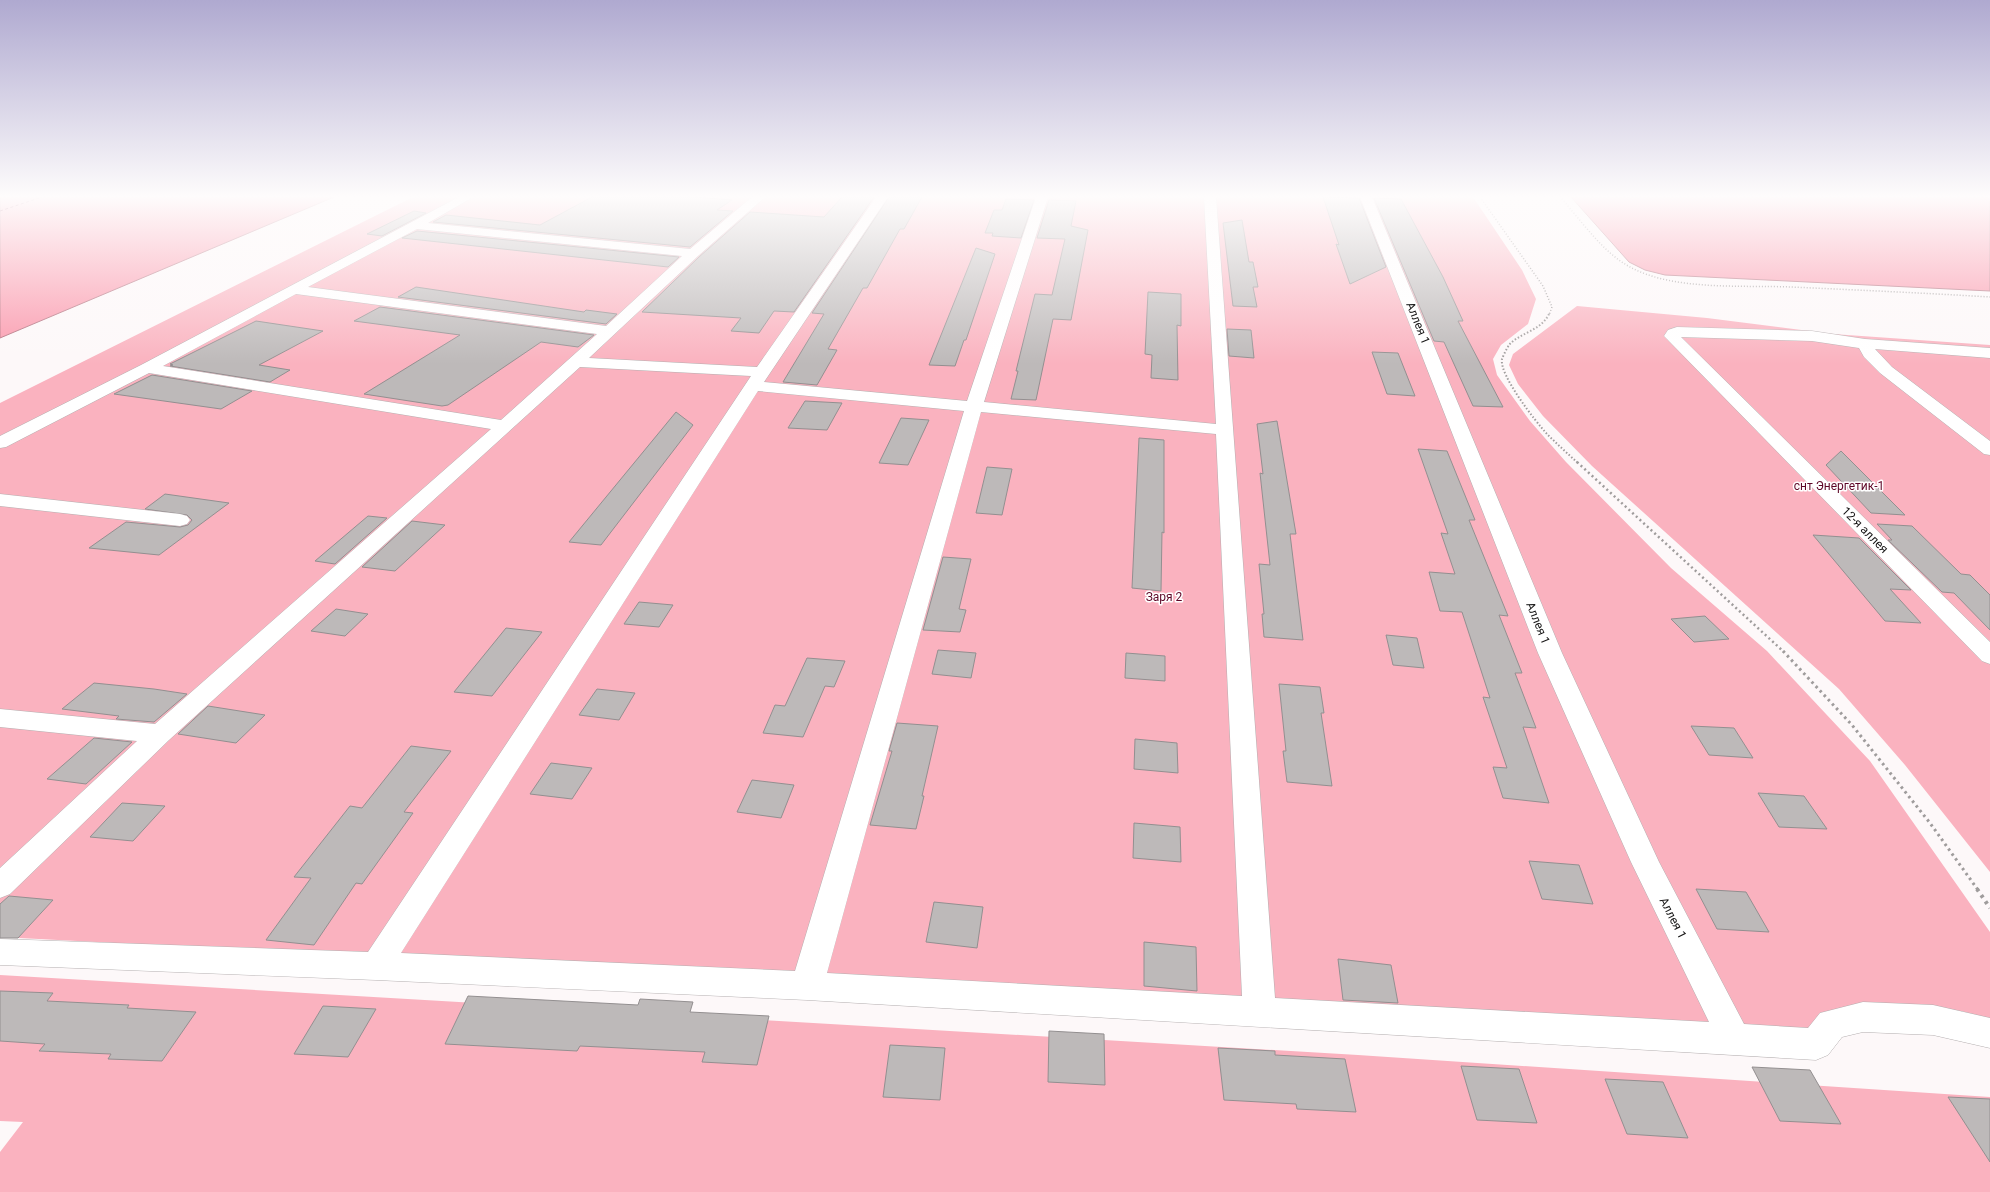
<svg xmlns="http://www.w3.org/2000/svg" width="1990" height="1192" viewBox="0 0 1990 1192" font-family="Roboto,sans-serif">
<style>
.green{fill:#fab2bf}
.water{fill:#fa99ad;stroke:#b5717f}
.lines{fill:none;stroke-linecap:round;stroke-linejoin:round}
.ferry{stroke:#7e0a36;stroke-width:1;stroke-dasharray:3 2.5;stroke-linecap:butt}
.building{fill:#bdb9b9;stroke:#938f90}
.minor-casing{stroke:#b4afb0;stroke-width:1}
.path-far4{stroke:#9f9c9c;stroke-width:1.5;stroke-dasharray:1 2;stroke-linecap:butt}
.path-far3{stroke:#9f9c9c;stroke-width:2;stroke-dasharray:1.5 2;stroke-linecap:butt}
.path-far2{stroke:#9f9c9c;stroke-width:2.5;stroke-dasharray:2 3;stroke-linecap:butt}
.path-far1{stroke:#9f9c9c;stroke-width:3;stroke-dasharray:2.5 3.5;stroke-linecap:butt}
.path{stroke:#9f9c9c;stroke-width:4;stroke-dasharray:3 4.5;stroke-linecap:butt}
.minor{fill:#fff;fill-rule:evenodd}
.labels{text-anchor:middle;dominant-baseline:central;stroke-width:3;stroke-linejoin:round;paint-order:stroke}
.street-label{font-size:12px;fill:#151414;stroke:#fff}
.park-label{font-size:12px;fill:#5d0626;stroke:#fff}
</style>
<rect width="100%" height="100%" fill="#fdf8f9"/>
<path class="green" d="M413,197H1473L1522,270L1536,299L1528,324L1501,345L1493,359L1497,375L1530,421L1566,462L1671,568L1767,651L1870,761L1990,932V1019L1961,1011L1858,1007L1808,1031L0,937V403Z
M1577,306L1707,318L1833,334L1990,345V872L1905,765L1839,689L1592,466L1543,416L1518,384L1509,365L1513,354Z
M0,975L1358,1055L1990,1097V1192H0V1152L23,1122L0,1121Z"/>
<path class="water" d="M0,197H334L0,338Z
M1571,197H1990V291L1665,275L1645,270L1629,262Z"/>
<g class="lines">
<path class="ferry" d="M0,211L42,197"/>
</g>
<path class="building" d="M592,197H695L732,200L717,210L733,211L690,247L433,222L446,215L540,225Z
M842,197H874L794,312L774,311L759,333L731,331L741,318L642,312L699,257L750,212L824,217Z
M889,197H922L904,229H900L867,288H863L828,349L837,350L817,385L783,382L824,314L812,313Z
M1323,197L1359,198L1386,267L1350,284L1336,244L1339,245Z
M1374,198L1401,199L1443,277L1463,321H1458L1503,407L1473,406L1444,342L1434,341Z
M1006,199L1034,200L1021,238L992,236L993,233H985L994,210H1002Z
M1049,200L1076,201L1071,226L1088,230L1071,320L1053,319L1036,400L1011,399L1018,371H1016L1035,294L1052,295L1065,239L1037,238Z
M414,211L426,213L382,236L367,234Z
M1242,220L1249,262H1253L1258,287H1253L1257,307L1233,306L1223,223Z
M417,231L679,257L668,267L402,238Z
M976,248L995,254L966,340H964L955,366L929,365Z
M416,287L584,312L586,310L617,314L606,324L398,297Z
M1148,292L1181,294V326L1177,325L1178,380L1151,378L1152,355L1145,354Z
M380,307L594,335L578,347L541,342L448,405L442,406L364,394L460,335L354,321Z
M256,321L323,331L259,365L290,370L270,382L170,366L173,365L170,364Z
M1227,329L1251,330L1254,358L1229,356Z
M1372,352L1398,353L1415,396L1387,394Z
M152,375L252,391L221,409L114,394Z
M805,401L842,403L827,430L788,428Z
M676,412L693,425L601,545L569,542Z
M901,418L929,420L908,465L879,463Z
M1277,421L1296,534H1290L1303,640L1264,637L1262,614H1264L1259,564L1270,565L1260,473L1263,474L1257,424Z
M1139,438L1164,440V533L1162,532L1161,591L1132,588Z
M1418,449L1447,451L1475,520H1469L1508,616L1499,615L1522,673H1515L1536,728L1523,727L1549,803L1503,798L1493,767L1507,768L1483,697L1490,698L1462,612L1440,611L1429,572L1455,574L1441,533L1448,534Z
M1841,451L1905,515L1871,513L1826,465Z
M987,467L1012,469L1002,515L976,513Z
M165,494L229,503L159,555L89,548L126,522L180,527L188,525L192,520L187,515L145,509Z
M368,516L387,518L335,564L315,561Z
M412,521L445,525L395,571L362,567Z
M1877,524L1912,526L1961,574L1970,575L1990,595V630L1954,593L1942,592L1888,540H1892Z
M1813,535L1859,538L1911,590L1890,589L1921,623L1885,621Z
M943,557L971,559L959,609L966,610L960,632L923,630Z
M639,602L673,605L659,627L624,624Z
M336,609L368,614L345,636L311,631Z
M1705,616L1729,639L1694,642L1671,619Z
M506,628L542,632L492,696L454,692Z
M1386,635L1417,638L1424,668L1393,665Z
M938,650L976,653L971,678L932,674Z
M1126,653L1165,656V681L1125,678Z
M807,658L845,661L834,687L825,686L803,737L763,733L775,705L785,706Z
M94,683L154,689L187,694L154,722L116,719L119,716L62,709Z
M1279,684L1320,687L1324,713H1321L1332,786L1287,782L1283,751H1286Z
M597,689L635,693L619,720L579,715Z
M208,706L265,715L236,743L178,734Z
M897,723L938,726L922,796H924L916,829L870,825L892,751H889Z
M1691,726L1734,728L1753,758L1709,755Z
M94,738L132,742L86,784L47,779Z
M1135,739L1177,743L1178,773L1134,769Z
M411,746L451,751L404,812L413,813L362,884L356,883L314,945L266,940L311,878L294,877L350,806L362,808Z
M551,763L592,768L572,799L530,794Z
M752,780L794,785L781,818L737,812Z
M1758,793L1804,796L1827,829L1779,827Z
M122,803L165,806L133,841L90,837Z
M1134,823L1180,827L1181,862L1133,858Z
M1529,861L1579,865L1593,904L1542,899Z
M1696,889L1746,892L1769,932L1717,929Z
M9,896L53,900L18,938H0V904Z
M934,902L983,907L977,948L926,942Z
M1144,942L1196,947L1197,991L1144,986Z
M1338,959L1391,965L1398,1003L1343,1000Z
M0,991L53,993L47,1001L129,1005L127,1008L196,1012L162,1061L108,1059L111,1054L39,1051L45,1044L0,1041Z
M468,996L638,1005L640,999L693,1002L690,1012L769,1016L757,1065L702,1062L705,1052L580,1046L577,1051L445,1044Z
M323,1006L376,1009L348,1057L294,1054Z
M1049,1031L1104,1034L1105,1085L1048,1082Z
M890,1045L945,1048L940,1100L883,1097Z
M1218,1048L1275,1051V1055L1345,1059L1356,1112L1297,1109L1296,1104L1224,1100Z
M1461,1066L1519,1069L1537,1123L1477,1120Z
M1752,1067L1810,1070L1841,1124L1780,1121Z
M1605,1079L1663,1082L1688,1138L1627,1134Z
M1948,1097L1990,1099V1162Z"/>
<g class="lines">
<defs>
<path id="minor" d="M459,197H473L428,223L690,249L752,197H765L698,256L589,358L757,367L876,197H888L764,382L967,401L1036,197H1048L984,402L1216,424L1204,197H1216L1275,998L1709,1022L1631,862L1538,653L1360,197H1372L1562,653L1659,862L1744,1024L1808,1028L1820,1013L1863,1002L1933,1005L1990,1018V1048L1933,1035L1863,1032L1842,1037L1828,1055L1816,1060L807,1000L376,980L0,965V939L368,952L751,376L580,367L169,740L10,894L0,898V868L137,741L0,727V709L155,724L491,429L149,373L6,447L0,448V436L141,365ZM417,229L682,256L606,326L308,287ZM296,294L597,334L501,420L163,366ZM758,391L964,411L795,971L401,953ZM981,412L1216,434L1242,996L827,973Z
M1677,327L1812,331L1865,339L1990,348V358L1875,349L1892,367L1990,441V455L1984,454L1880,373L1864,357L1859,348L1812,341L1681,337L1990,642V664L1982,661L1667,339L1664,336L1668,330Z
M0,494L180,514L187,516L190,520L187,524L180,526L0,506Z"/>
</defs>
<use href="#minor" class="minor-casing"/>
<path class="path-far4" d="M1480,197L1543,286L1552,307L1549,315
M1560,197C1581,220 1602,252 1630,267C1674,291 1742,285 1791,287C1857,290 1924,293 1990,297"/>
<path class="path-far3" d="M1549,314C1541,331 1519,333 1509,345C1507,348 1503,356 1502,359C1499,375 1536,422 1547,434C1557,444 1568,454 1578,463"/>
<path class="path-far2" d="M1577,462L1784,652"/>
<path class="path-far1" d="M1783,651L1852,725L1930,823L1978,890"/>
<path class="path" d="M1977,889L1990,908"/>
<use href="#minor" class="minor"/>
</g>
<linearGradient id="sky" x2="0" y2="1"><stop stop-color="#afa9d0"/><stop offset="0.54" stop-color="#fefcfc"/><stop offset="1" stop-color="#fefcfc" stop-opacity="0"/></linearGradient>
<rect width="1990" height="364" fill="url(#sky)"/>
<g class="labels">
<g class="street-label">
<text transform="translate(1418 323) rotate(68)">Аллея 1</text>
<text transform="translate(1865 530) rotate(45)">12-я аллея</text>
<text transform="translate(1538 623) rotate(68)">Аллея 1</text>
<text transform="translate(1673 918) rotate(63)">Аллея 1</text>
</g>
<g class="park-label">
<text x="1839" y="486">снт Энергетик-1</text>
<text x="1164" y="597">Заря 2</text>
</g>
</g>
</svg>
